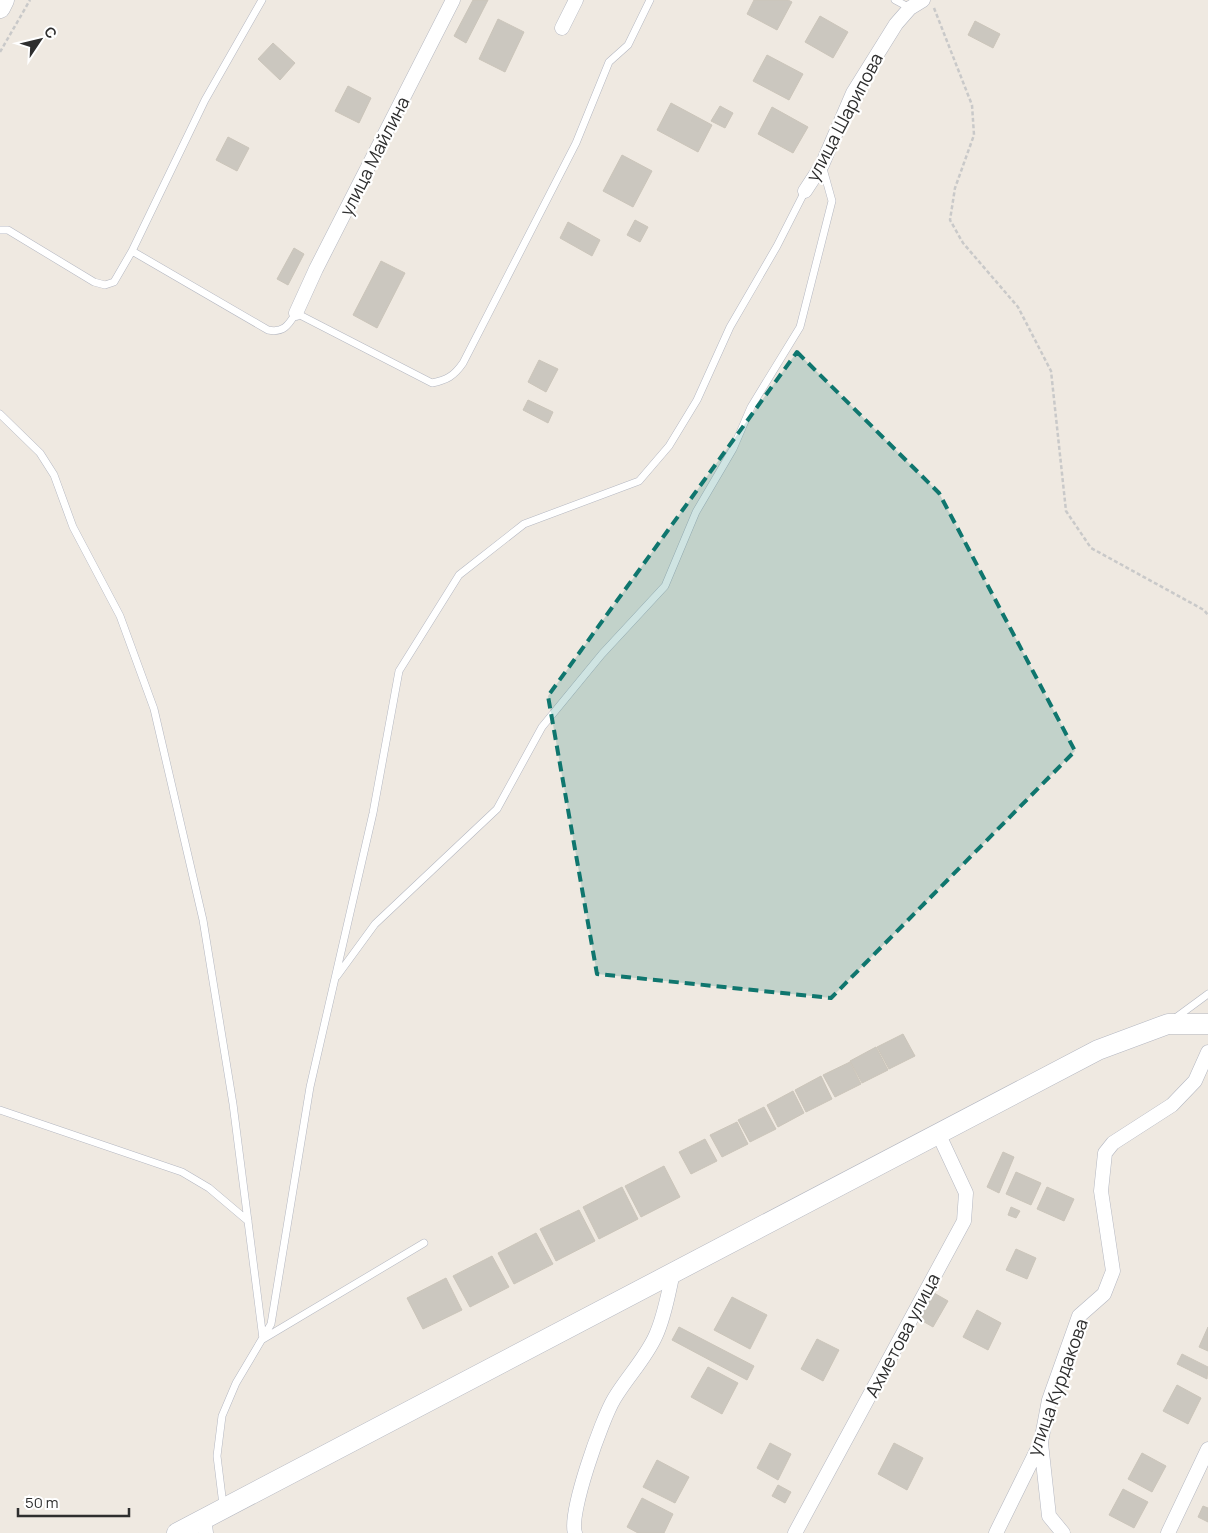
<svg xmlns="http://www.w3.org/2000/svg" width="1208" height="1533" viewBox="0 0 1208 1533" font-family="Manrope,sans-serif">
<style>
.building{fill:#cbc7bf;stroke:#cbc5ba}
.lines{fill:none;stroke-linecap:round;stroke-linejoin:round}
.lane-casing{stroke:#b4b7c1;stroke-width:8}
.street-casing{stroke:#b4b7c1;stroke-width:15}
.secondary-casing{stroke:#b4b7c1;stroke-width:21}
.path{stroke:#c9c9c9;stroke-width:2.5;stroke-dasharray:4 2.5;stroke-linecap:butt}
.lane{stroke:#fff;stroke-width:7}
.street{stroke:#fff;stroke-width:14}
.secondary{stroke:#fff;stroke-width:20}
.marked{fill:#0f766e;fill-opacity:0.2;stroke:#0f766e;stroke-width:4;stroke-dasharray:10 6;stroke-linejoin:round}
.labels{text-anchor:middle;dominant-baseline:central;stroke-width:4.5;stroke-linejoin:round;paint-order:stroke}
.street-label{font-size:18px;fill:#2e2e2e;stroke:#fff}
</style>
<rect width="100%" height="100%" fill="#efe9e1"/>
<path class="building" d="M473,0H488L466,43L454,36Z
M754,0H788L792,2L777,30L747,14Z
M820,16L848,32L833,58L805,42Z
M498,19L524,32L505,72L479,59Z
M975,21L1000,34L993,48L968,35Z
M273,43L295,63L280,80L258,59Z
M767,55L803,74L789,100L753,81Z
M348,86L371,98L359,123L335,111Z
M671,103L712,125L698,152L657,130Z
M720,106L733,113L725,128L711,121Z
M772,107L808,127L793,153L758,134Z
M228,137L249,148L237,171L216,160Z
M622,155L652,171L633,207L603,191Z
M635,220L648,227L640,242L627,235Z
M568,222L600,240L592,256L560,238Z
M294,248L304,254L288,285L277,279Z
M381,261L405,273L377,328L353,315Z
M539,360L558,369L546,392L528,382Z
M528,400L553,412L548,423L523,410Z
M903,1034L915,1056L889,1069L877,1047Z
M876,1047L888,1070L862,1083L850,1061Z
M850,1062L861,1084L835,1097L823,1075Z
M821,1076L832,1099L806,1112L795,1090Z
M793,1091L804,1113L778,1127L767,1105Z
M764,1107L776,1129L750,1142L738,1120Z
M737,1122L748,1144L722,1157L710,1135Z
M705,1139L717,1161L691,1174L679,1152Z
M1003,1152L1014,1157L999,1193L987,1187Z
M664,1166L680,1197L641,1217L625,1186Z
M1016,1172L1041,1183L1031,1205L1006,1194Z
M622,1187L638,1219L599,1239L583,1207Z
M1047,1187L1074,1199L1064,1221L1037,1209Z
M1011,1207L1020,1211L1016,1218L1008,1215Z
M579,1210L595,1241L556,1261L540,1229Z
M536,1233L553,1264L514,1284L498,1253Z
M1016,1249L1036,1258L1027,1279L1006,1270Z
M492,1256L509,1287L470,1307L453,1276Z
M446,1278L462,1310L423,1329L407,1298Z
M934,1293L948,1301L933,1327L919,1319Z
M732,1297L767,1315L750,1349L714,1330Z
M977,1310L1001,1323L988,1350L963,1337Z
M679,1327L754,1366L747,1380L672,1340Z
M1208,1327V1351L1199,1347Z
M817,1339L839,1350L823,1381L801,1369Z
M1182,1354L1208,1367L1207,1379L1177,1364Z
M708,1367L738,1383L722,1414L691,1397Z
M1177,1385L1201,1398L1188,1424L1163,1411Z
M770,1443L791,1454L778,1480L757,1468Z
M894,1443L923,1458L907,1490L878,1474Z
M1142,1453L1166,1466L1152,1492L1128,1479Z
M657,1460L689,1477L675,1503L643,1487Z
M778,1485L791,1492L785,1503L772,1496Z
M1123,1489L1148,1502L1134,1528L1109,1515Z
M642,1498L673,1514L664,1533H638L627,1527Z
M1203,1506L1208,1508V1522L1198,1517Z"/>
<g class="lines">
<defs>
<path id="lane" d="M895,0L910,8
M0,230H8L94,282L105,285L114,282L132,251L205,100L262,0
M132,251L268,330C283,333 288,326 296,313L432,383C447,380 454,376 463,363L576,143L609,62L628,45L650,0
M0,414L40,453L54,475L73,527L120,616L154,709L203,920L233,1104L263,1339L424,1243
M337,976L375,924L497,809L542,727L602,654L665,586L696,512L733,449L751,407L800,327L832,201L822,165
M1174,1019L1208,994
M0,1110L182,1172L209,1188L248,1221
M223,1505L217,1456L222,1416L236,1383L271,1324L310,1087L373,813L399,671L459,575L524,524L639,481L669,446L697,400L730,327L777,246L805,191"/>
<path id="street" d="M562,28L576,0
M805,191L822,165L853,93L896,24L910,8L923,0
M296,313L316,269L453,0
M1041,1443L1049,1516L1063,1533
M204,1518L206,1533
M575,1533C568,1514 602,1419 614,1399C627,1377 646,1358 656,1335C665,1315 668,1294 673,1273
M795,1533L964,1221L966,1193L938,1133
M996,1533L1041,1442L1049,1400L1079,1316L1104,1294L1113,1271L1101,1191L1105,1153L1113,1143L1172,1105L1195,1081L1208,1052
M1168,1533L1208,1449"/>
<path id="secondary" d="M0,8L4,0
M177,1533L1098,1050L1168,1024H1208"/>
</defs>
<use href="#lane" class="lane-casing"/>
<use href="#street" class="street-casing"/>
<use href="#secondary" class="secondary-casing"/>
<path class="path" d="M934,8L972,105L974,135L955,188L950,220L963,243L1018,307L1051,371L1066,511L1091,548L1204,610L1208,615
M0,52L30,0"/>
<use href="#lane" class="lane"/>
<use href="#street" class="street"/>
<use href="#secondary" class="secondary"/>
</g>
<path class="marked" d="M797,352L939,493L1075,751L831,998L597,974L548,696Z"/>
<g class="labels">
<g class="street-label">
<text transform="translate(844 117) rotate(-62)">улица Шарипова</text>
<text transform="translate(374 156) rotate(-63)">улица Майлина</text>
<text transform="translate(902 1335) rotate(-62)">Ахметова улица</text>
<text transform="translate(1057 1387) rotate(-70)">улица Курдакова</text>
</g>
</g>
<g transform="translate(40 40) rotate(55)" stroke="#ffffff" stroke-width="4" paint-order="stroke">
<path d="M0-4L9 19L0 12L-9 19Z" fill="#2e2e2e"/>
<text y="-8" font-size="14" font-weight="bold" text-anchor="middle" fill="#2e2e2e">С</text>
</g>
<path d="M18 1508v8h111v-8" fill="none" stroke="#2e2e2e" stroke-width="2.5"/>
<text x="25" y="1508" font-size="15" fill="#2e2e2e" stroke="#ffffff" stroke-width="4" paint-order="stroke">50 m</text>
</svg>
